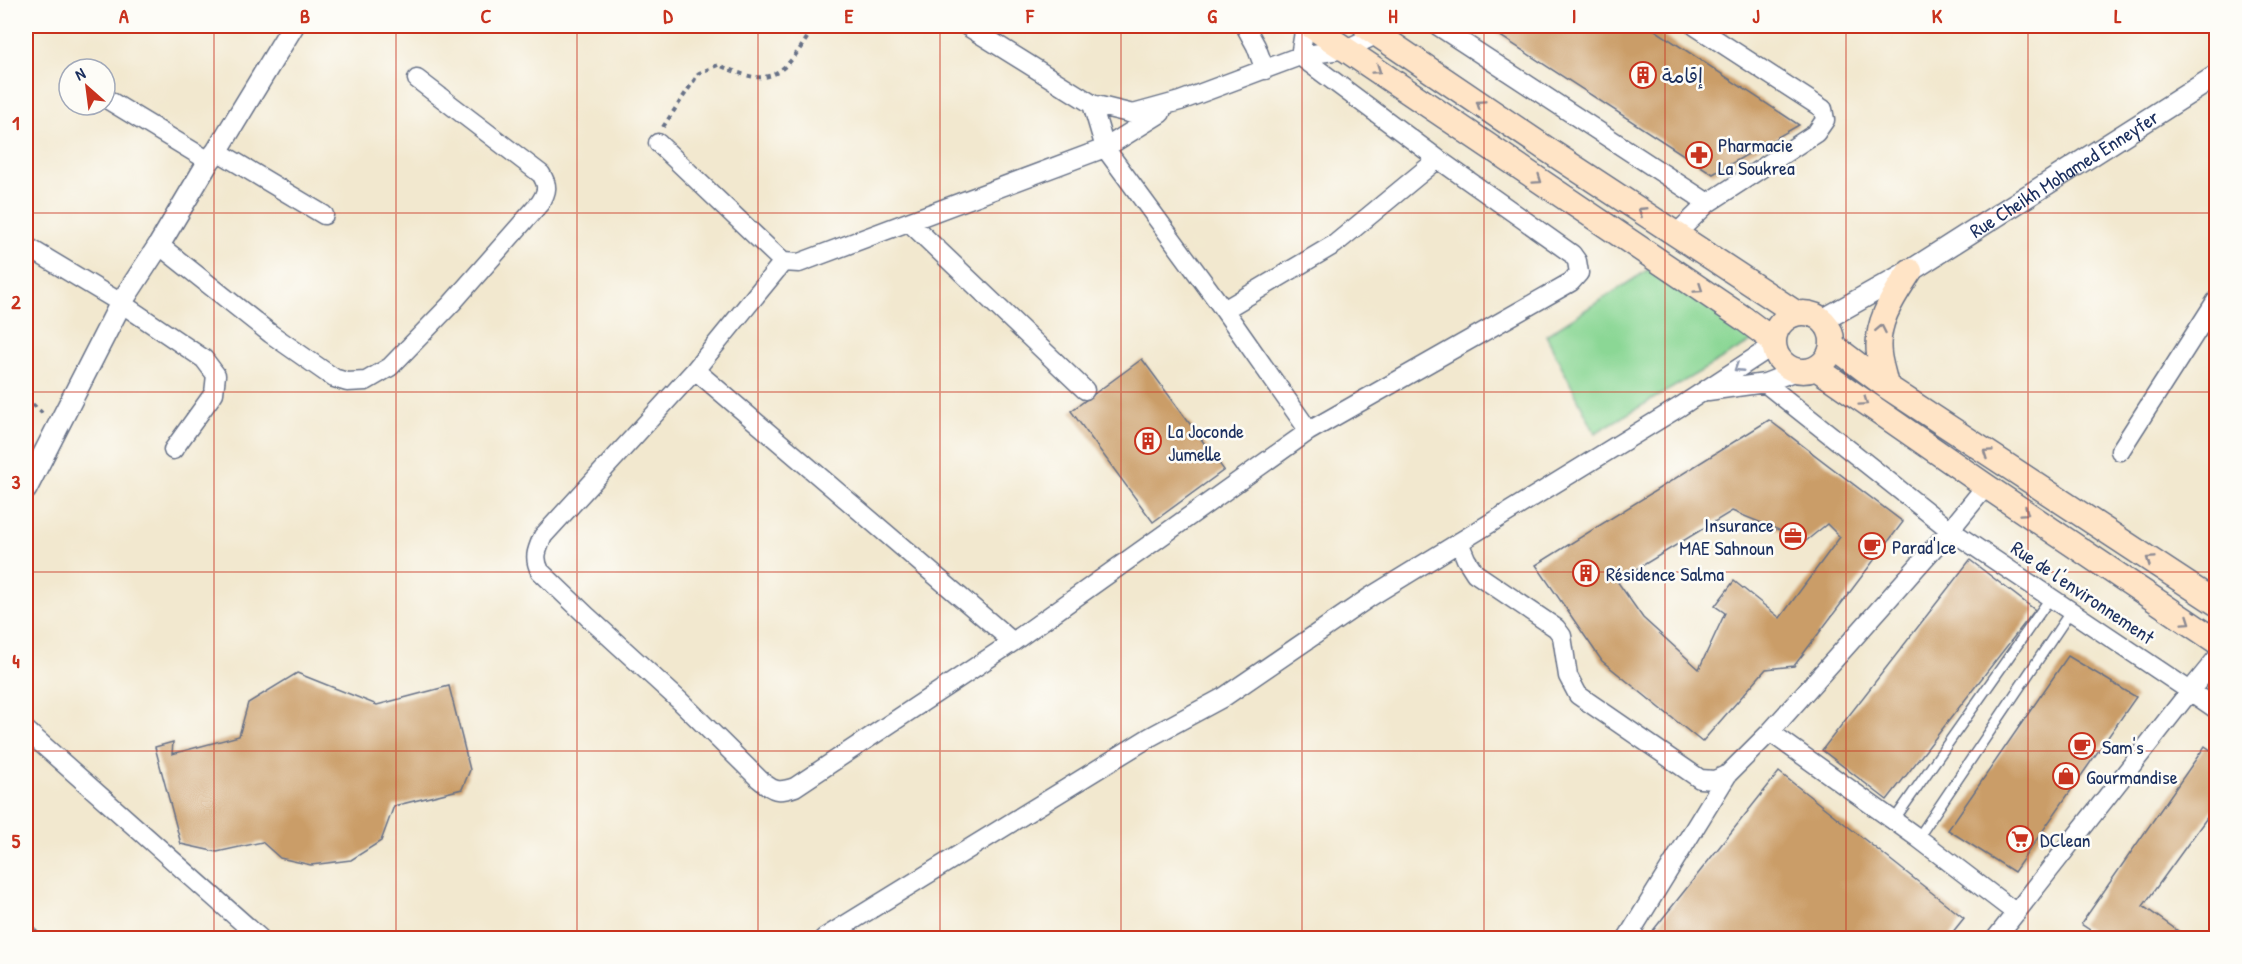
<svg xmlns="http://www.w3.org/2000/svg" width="2242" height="964" viewBox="0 0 2242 964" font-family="'Patrick Hand','Playpen Sans Arabic',sans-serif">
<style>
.green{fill:#8bd795;stroke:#53837a;stroke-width:1.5}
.building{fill:#ca9d67;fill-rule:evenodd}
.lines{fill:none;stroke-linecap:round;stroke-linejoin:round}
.service-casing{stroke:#667086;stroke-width:12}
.minor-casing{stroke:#667086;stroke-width:21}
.tertiary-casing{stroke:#667086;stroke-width:24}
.secondary-casing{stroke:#667086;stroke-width:27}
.path{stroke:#667086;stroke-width:4;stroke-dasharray:4.5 4.5;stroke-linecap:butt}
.service{stroke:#fff;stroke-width:9}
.minor{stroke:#fff;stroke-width:18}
.tertiary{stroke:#fff;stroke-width:21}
.secondary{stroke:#ffe4c6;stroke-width:24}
.oneway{stroke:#8d8a92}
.oneway2{stroke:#8d97ae}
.grid{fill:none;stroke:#c8321e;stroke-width:1.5;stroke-opacity:0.55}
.labels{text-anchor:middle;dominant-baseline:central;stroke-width:5;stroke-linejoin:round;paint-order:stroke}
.poi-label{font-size:20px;fill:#1b2f5e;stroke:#fdfcf7;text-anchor:start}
.street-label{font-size:20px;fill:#1b2f5e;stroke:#fdfcf7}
.neatline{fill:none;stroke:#c8321e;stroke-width:2}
.grid-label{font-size:20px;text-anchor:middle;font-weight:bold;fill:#c8321e}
</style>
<rect width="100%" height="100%" fill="#fdfcf7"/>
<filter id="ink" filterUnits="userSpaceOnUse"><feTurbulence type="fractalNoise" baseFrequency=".0167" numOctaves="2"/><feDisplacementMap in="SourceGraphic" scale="12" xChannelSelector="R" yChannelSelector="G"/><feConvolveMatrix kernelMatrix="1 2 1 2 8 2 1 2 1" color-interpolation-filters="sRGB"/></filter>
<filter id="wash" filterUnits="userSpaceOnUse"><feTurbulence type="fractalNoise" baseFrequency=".008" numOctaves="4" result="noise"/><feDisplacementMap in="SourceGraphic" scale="24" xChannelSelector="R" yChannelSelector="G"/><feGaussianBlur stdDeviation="1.35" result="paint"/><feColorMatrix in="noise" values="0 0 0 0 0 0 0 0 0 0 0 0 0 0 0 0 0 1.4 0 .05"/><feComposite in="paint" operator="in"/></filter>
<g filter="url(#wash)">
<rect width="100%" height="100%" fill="#f2e8cf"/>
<path class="green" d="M1654,266L1758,338L1595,433L1546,335Z"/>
<g id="blocks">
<path class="building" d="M1485,26H1649L1799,125L1713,174Z
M1142,359L1224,470L1153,522L1071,411Z
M1769,420L1903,522L1794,666L1766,669L1702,742L1602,661L1536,565ZM1732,511L1806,541L1827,524L1840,537L1780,618L1734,581L1715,606L1725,613L1699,669L1643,618L1617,581Z
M1970,560L2035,610L1887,800L1822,750Z
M2068,656L2136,697L2014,872L1948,830Z
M297,673L377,705L449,686L470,770L462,789L394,806L381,841L351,860L311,865L280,858L262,842L217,852L181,844L155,747L173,742L172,754L239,736L248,703Z
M2205,746L2216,754V810L2214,808L2143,906L2188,938H2102L2081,924Z
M1779,772L1964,918L1948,938H1647Z"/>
</g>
</g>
<g filter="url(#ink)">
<use href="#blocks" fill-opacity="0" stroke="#667086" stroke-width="1.5"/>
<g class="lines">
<defs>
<path id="service" d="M1894,820L2051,597
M1918,838L2071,611"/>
<path id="minor" d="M967,26L1092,104
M1245,26L1256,46L1265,70
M1438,26L1708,203
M105,98L209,161
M1161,113L1105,148L1224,310L1309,431
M658,143L783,262L799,263L1105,148L1092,104L1133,114L1180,101L1300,56L1346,49L1378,34
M217,151L324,215
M910,223L1085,390
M1677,233L1708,203L1816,133L1825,120L1823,109L1695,26
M159,245L271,334L334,378L347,382L366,381L390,367L452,303L540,203C548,191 548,185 541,174L417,79
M26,246L121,303L204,359L216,375L214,393L173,450
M783,262L695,370L543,536C537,550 533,557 540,571L588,617L680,701L759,779C773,791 778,793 795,787L1013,642L1309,431L1571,282L1579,273L1577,261L1572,254L1438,159L1300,56L1305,26
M1224,310L1335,244L1438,159
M695,370L1013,642
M1765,383L1950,530L2190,691L2216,659
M1708,391L1765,383L1796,371
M2120,451L2216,301
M1459,542L1466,559L1475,573L1556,628L1562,636L1568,676L1578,695L1700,779L1715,780L1728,774L1770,732L1950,530L1986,486
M26,730L260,938
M1770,732L1918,838L2016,913
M26,934L30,938
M824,938L1150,737L1224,697L1370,597L1681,406L1774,345
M1627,938L1728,774
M1996,938L2190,691L2216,709"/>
<g id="tertiary">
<path id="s1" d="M1823,320L1910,271L2216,76"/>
<path d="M26,489L121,303L159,245L209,161L217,151L293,26"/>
</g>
<path id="secondary" d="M1311,26L1743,318L1774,341
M1365,26L1548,150L1796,313
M1774 342a29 29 0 1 1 58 0a29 29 0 1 1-58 0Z
M1832,345L1886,386L2216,603
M1816,368L1986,486L2216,641
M1886,386C1884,375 1880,364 1879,354C1875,322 1894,296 1910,271"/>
</defs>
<use href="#service" class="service-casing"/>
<use href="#minor" class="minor-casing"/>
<use href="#tertiary" class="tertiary-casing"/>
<use href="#secondary" class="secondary-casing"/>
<path class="path" d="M663,127L699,73L718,65C729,69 742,75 754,77C785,81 800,47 815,26
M26,398L42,413"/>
<use href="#service" class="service"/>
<use href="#minor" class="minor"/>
<use href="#tertiary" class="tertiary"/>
<use href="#secondary" class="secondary"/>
</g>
<defs><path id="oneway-chevron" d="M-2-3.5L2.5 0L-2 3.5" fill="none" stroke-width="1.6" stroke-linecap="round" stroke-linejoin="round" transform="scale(1.5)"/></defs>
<g class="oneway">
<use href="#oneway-chevron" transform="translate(1377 70) rotate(34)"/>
<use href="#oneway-chevron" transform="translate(1480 104) rotate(-146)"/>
<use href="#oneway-chevron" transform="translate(1538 180) rotate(35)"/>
<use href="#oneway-chevron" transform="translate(1642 211) rotate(-147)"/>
<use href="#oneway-chevron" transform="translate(1699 289) rotate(34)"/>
<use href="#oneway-chevron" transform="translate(1881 329) rotate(-79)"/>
<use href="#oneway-chevron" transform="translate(1864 402) rotate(35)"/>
<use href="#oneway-chevron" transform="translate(1987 453) rotate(-146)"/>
<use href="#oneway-chevron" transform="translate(2025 512) rotate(34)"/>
<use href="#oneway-chevron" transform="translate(2150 560) rotate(-146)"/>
<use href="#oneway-chevron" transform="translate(2187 621) rotate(34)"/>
</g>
<use class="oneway2" href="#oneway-chevron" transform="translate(1738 368) rotate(147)"/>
</g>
<path class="grid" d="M214,26V938M396,26V938M577,26V938M758,26V938M940,26V938M1121,26V938M1302,26V938M1484,26V938M1665,26V938M1846,26V938M2028,26V938M26,213H2216M26,392H2216M26,572H2216M26,751H2216"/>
<defs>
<symbol id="building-ring" viewBox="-11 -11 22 22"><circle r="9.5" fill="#fdfcf7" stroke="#c8321e" stroke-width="1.5"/><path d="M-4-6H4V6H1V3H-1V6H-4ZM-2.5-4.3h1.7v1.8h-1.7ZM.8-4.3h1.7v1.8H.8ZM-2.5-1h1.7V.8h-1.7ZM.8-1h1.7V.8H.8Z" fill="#c8321e"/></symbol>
<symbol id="pharmacy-ring" viewBox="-11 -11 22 22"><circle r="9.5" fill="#fdfcf7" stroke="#c8321e" stroke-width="1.5"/><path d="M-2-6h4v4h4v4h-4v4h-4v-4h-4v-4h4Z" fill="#c8321e"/></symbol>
<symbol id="office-ring" viewBox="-11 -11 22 22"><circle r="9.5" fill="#fdfcf7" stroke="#c8321e" stroke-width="1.5"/><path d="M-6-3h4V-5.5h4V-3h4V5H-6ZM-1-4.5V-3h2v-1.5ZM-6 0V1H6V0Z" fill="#c8321e"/></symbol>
<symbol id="cafe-ring" viewBox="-11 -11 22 22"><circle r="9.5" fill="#fdfcf7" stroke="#c8321e" stroke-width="1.5"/><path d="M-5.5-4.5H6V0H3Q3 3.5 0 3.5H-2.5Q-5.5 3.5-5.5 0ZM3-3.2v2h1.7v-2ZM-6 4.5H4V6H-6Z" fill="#c8321e"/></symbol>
<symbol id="shop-ring" viewBox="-11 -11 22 22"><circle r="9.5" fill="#fdfcf7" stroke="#c8321e" stroke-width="1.5"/><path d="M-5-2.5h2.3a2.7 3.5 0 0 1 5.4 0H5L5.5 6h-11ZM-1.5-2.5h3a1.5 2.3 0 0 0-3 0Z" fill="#c8321e"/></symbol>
<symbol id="supermarket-ring" viewBox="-11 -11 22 22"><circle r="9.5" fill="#fdfcf7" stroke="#c8321e" stroke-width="1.5"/><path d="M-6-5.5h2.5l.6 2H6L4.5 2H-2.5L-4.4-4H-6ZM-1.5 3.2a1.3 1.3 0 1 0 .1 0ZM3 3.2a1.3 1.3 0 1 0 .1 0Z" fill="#c8321e"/></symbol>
</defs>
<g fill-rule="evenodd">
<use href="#building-ring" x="1628" y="60" width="30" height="30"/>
<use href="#pharmacy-ring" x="1684" y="140" width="30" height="30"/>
<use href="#building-ring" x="1133" y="426" width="30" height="30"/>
<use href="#office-ring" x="1778" y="521" width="30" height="30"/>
<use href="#cafe-ring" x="1857" y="531" width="30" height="30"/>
<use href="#building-ring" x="1571" y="558" width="30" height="30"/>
<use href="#cafe-ring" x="2067" y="731" width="30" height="30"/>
<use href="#shop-ring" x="2051" y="761" width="30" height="30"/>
<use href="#supermarket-ring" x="2005" y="824" width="30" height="30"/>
</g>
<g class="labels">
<g class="poi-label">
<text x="1662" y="75">إقامة</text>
<text x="1718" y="144">Pharmacie<tspan x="1718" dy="23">La Soukrea</tspan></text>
<text x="1168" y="430">La Joconde<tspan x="1168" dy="23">Jumelle</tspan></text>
<text x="1774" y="524" text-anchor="end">Insurance<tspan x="1774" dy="23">MAE Sahnoun</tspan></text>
<text x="1892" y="546">Parad'Ice</text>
<text x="1606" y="573">Résidence Salma</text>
<text x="2102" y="746">Sam's</text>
<text x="2086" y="776">Gourmandise</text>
<text x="2040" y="839">DClean</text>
</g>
<g class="street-label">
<text stroke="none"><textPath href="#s1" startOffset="282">Rue Cheikh Mohamed Enneyfer</textPath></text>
<text transform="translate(2083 592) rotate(34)">Rue de l'environnement</text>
</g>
</g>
<rect width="2242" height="964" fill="none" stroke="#fdfcf7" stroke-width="66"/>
<g transform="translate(87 87) rotate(332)"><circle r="28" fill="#fdfcf7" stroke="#a3aaba" stroke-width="1.5"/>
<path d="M0-4.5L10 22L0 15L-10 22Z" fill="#c8321e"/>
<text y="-9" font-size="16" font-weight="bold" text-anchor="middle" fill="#1b2f5e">N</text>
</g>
<rect x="33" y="33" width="2176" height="898" class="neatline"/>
<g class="grid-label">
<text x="124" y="23">A</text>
<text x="305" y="23">B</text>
<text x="486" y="23">C</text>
<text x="668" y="23">D</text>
<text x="849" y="23">E</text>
<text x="1030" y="23">F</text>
<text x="1212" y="23">G</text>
<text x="1393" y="23">H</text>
<text x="1574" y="23">I</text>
<text x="1756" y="23">J</text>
<text x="1937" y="23">K</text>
<text x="2118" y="23">L</text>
<text x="16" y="130">1</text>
<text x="16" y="309">2</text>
<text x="16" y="489">3</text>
<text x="16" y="668">4</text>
<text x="16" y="848">5</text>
</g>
</svg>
